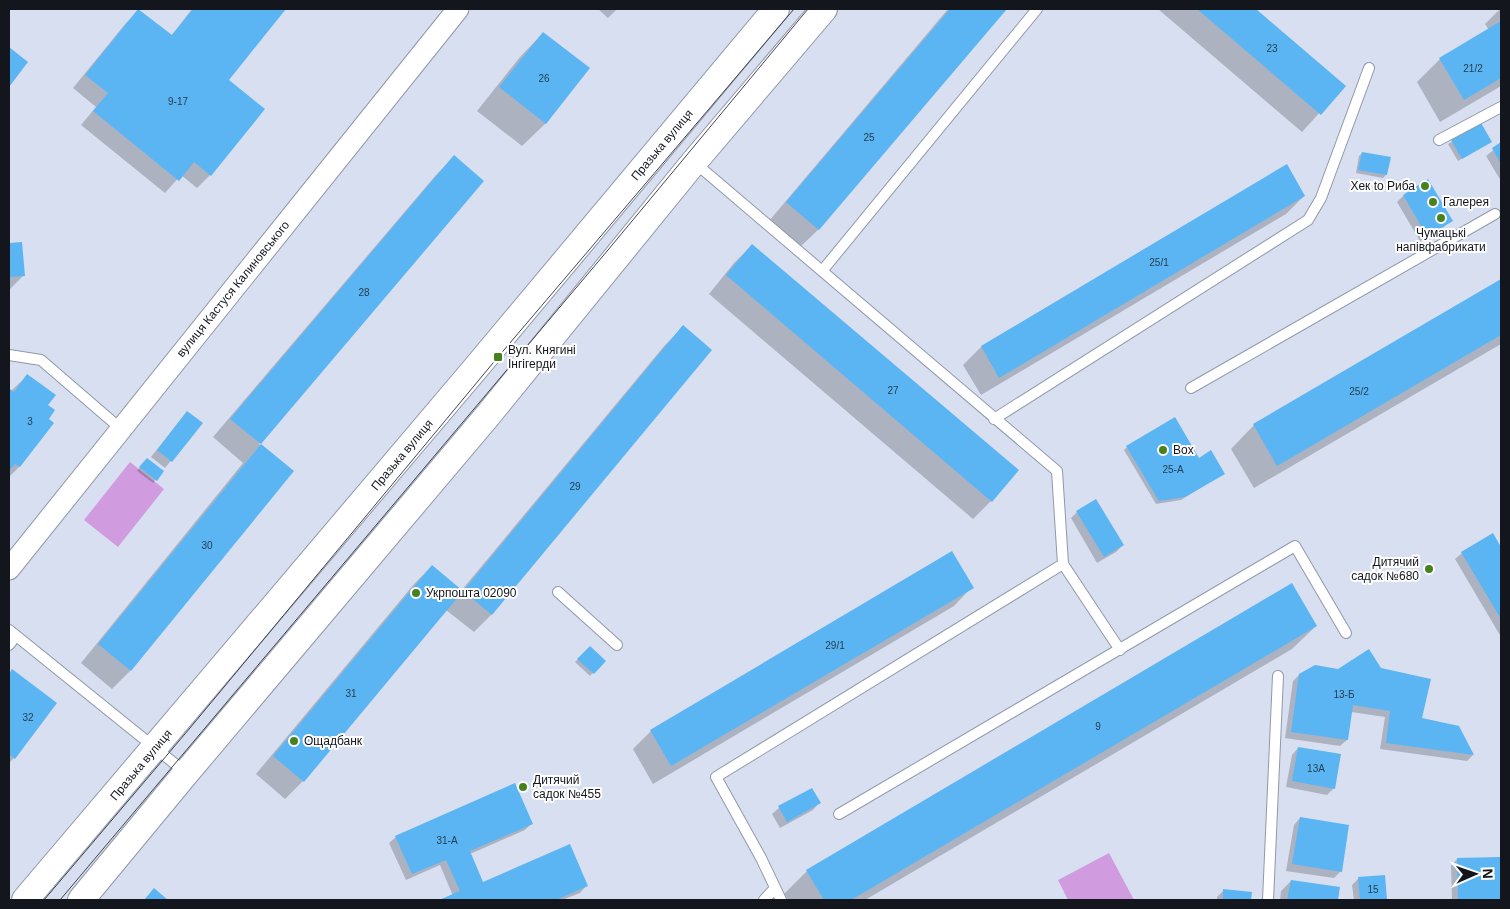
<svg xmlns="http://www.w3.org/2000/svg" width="1510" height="909" viewBox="0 0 1510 909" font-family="Helvetica,sans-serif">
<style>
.green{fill:#d19cdf}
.shadow{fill:#0003}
.building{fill:#5bb5f2}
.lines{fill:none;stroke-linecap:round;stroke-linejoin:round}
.service-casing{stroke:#9098a8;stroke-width:12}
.minor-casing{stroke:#9098a8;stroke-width:23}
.tertiary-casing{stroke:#9098a8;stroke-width:28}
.service{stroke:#fff;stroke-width:10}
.minor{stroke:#fff;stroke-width:21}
.tertiary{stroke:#fff;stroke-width:26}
.tram{stroke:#41454d;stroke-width:1}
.poi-dot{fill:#47811b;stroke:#fff;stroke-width:2}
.labels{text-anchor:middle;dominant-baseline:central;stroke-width:4;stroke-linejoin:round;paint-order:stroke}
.number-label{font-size:10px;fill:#253e52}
.street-label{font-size:12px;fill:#13161c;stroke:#fff}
.poi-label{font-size:12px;fill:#13161c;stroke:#fff;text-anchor:start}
</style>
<rect width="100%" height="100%" fill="#d8dff1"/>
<path class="green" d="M130,462L164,489L118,547L84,520Z
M1109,853L1134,900H1068L1058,880Z"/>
<path class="shadow" d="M192,9H284L227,80L210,175L197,188L181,175L165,193L81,125L96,107L73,88L126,23L139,10L171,36Z
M598,9H617L608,18Z
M948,9H1005L819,229L800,247L769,221Z
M1158,9H1254L1344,86L1302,132Z
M1500,9H1501V86L1440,122L1417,82L1440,59L1489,30L1485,24Z
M543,33L546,123L522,146L477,111L520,57Z
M1481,124L1490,142L1458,161L1448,144Z
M1501,144V181L1486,156Z
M1362,153L1386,175L1383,178L1356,173L1359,156Z
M454,157L482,181L259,444L292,471L130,671L112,689L81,663L243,463L213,437L436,175Z
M1287,166L1304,196L1286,214L981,395L963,365L981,347Z
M1403,196L1451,220L1444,227L1420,241L1397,202Z
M21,243L24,275L9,290V244Z
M752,245L991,501L973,519L709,294L734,263Z
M1501,281V344L1254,488L1231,449L1254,425Z
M683,327L492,614L474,632L446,610L303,781L285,799L256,774L414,584L432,566L461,591L665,345Z
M27,376L46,405L47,419L52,423L19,467L9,477V392L11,391Z
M181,419L201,424L165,468L151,457Z
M1127,447L1223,474L1181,500L1156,504L1124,450Z
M144,462L162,472L153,483L137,471Z
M1077,512L1123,545L1116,552L1097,563L1071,518Z
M1492,535L1501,549V637L1455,559L1462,553Z
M972,587L954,606L653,784L633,749L651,731Z
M1316,626L1292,649L865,900H788L784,894L807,871Z
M590,647L604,661L590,676L575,662Z
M1380,669L1421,719L1473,755L1467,761L1380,749L1385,717L1351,712L1347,740L1340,746L1285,738L1293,681L1299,675L1338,671Z
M13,670L14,758L9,763V674Z
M1298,748L1334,788L1327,795L1286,787L1292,755Z
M812,789L819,803L813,810L780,828L772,814L779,808Z
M1300,818L1341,871L1334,878L1286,871L1294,825Z
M531,824L525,830L470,854L482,883L586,886L580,893L562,900H442L453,896L440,865L406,880L389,843L396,837Z
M1501,858V900H1452L1451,866L1457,859Z
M1383,876L1385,900H1354L1352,885L1359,878Z
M1291,881L1339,889L1337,900H1280L1281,891Z
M1224,890L1251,893L1250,900H1217V897Z"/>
<path class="building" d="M138,9L172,35L193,9H286L229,80L265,109L211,176L194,162L179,181L93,111L108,93L85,75Z
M950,9H1007L819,230L786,202Z
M1197,9H1256L1346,86L1321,115Z
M1501,21V78L1464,100L1439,58Z
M543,32L590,68L546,124L499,87Z
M9,47L28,62L9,87Z
M1481,123L1492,142L1462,159L1451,140Z
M1501,142V164L1492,148Z
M1362,152L1391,157L1387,175L1358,170Z
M454,155L484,181L261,444L230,419Z
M1287,164L1305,196L999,378L981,346Z
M1428,179L1453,221L1427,236L1403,195Z
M22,242L25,276L9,277V243Z
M752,244L1019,470L992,502L726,275Z
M1501,279V335L1277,466L1253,424Z
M683,325L712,350L492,615L463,591Z
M27,374L56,395L48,405L55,410L49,419L54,423L20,467L15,464L9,471V390L10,389L14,392Z
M187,411L203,423L172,462L157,450Z
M1175,417L1199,458L1211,450L1225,474L1185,497L1159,501L1126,446Z
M261,444L294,471L131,671L98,644Z
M147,458L164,471L157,481L139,467Z
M1096,499L1124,545L1104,557L1076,511Z
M1493,533L1501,547V619L1461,552Z
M952,551L974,588L671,766L650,730Z
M432,565L463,591L304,782L273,756Z
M1292,583L1317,626L851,900H824L806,870Z
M590,646L606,661L594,674L577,659Z
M1369,649L1381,668L1431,679L1422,718L1459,726L1474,755L1386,743L1390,711L1353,705L1348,740L1291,732L1299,674L1315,665L1338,669Z
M12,669L57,703L15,759L9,754V674Z
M1298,747L1341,754L1335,789L1292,781Z
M515,783L533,824L470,851L483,882L570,844L588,886L556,900H439L460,891L446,860L412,874L395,836Z
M812,788L821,803L787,822L778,806Z
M1300,817L1349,825L1342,872L1292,864Z
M1501,857V900H1458L1457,858Z
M1385,875L1387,900H1360L1358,877Z
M1291,880L1340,887L1338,900H1287Z
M154,888L168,900H144Z
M1223,889L1252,892L1251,900H1223Z"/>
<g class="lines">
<defs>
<path id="service" d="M1439,140L1501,107
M694,162L1057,471L1063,564L1120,650
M822,271L1037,9
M9,355L41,360L121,429
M1191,388L1495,214
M994,419L1308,220L1321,198L1369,68
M558,592L617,645
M9,630L185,772
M9,645L16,636
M839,814L1295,546L1346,633
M764,900L775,888
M781,900L761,858L716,777L1063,564
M1268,900L1278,676"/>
<path id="minor" d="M9,569L458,9"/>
<path id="tertiary" d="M25,900L475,369L776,9
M81,900L186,773L489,414L694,162L824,9"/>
</defs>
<use href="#service" class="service-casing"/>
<use href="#minor" class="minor-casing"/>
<use href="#tertiary" class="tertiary-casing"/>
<use href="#service" class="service"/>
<use href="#minor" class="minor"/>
<use href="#tertiary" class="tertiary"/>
<path class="tram" d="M44,900L190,728L498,357L794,9
M60,900L608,250L808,9"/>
</g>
<g class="poi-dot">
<circle cx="1425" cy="186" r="5"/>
<circle cx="1433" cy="202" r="5"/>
<circle cx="1441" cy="218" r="5"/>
<rect x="493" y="352" width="10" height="10" rx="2.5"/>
<circle cx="1163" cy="450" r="5"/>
<circle cx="1429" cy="569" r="5"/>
<circle cx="416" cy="593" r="5"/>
<circle cx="294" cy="741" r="5"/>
<circle cx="523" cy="787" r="5"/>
</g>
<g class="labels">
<g class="number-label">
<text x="1272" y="48">23</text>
<text x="1473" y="68">21/2</text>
<text x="544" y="78">26</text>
<text x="178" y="101">9-17</text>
<text x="869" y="137">25</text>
<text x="1159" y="262">25/1</text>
<text x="364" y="292">28</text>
<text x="893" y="390">27</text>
<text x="1359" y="391">25/2</text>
<text x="30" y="421">3</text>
<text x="1173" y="469">25-А</text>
<text x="575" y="486">29</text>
<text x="207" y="545">30</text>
<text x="835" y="645">29/1</text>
<text x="351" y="693">31</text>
<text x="1344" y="694">13-Б</text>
<text x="28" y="717">32</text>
<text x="1098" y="726">9</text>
<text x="1316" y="768">13А</text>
<text x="447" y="840">31-А</text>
<text x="1373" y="889">15</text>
</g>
<g class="street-label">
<text transform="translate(662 145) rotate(-50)">Празька вулиця</text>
<text transform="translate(233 289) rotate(-51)">вулиця Кастуся Калиновського</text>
<text transform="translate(402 455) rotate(-50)">Празька вулиця</text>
<text transform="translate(141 765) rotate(-50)">Празька вулиця</text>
</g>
<g class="poi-label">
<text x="1415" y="186" text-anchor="end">Хек to Риба</text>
<text x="1443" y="202">Галерея</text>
<text x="1441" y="233" text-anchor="middle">Чумацькі<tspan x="1441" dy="14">напівфабрикати</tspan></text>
<text x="508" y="350">Вул. Княгині<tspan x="508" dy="14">Інгігерди</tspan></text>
<text x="1173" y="450">Box</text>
<text x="1419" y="562" text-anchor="end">Дитячий<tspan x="1419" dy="14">садок №680</tspan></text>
<text x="426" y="593">Укрпошта 02090</text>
<text x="304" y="741">Ощадбанк</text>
<text x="533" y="780">Дитячий<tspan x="533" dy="14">садок №455</tspan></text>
</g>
</g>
<rect width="1510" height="909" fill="none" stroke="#13161c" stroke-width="20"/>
<g transform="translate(1475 874) rotate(88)" stroke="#ffffff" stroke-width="4" paint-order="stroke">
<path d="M0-4L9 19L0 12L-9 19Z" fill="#13161c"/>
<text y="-8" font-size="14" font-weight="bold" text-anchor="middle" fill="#13161c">N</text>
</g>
</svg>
